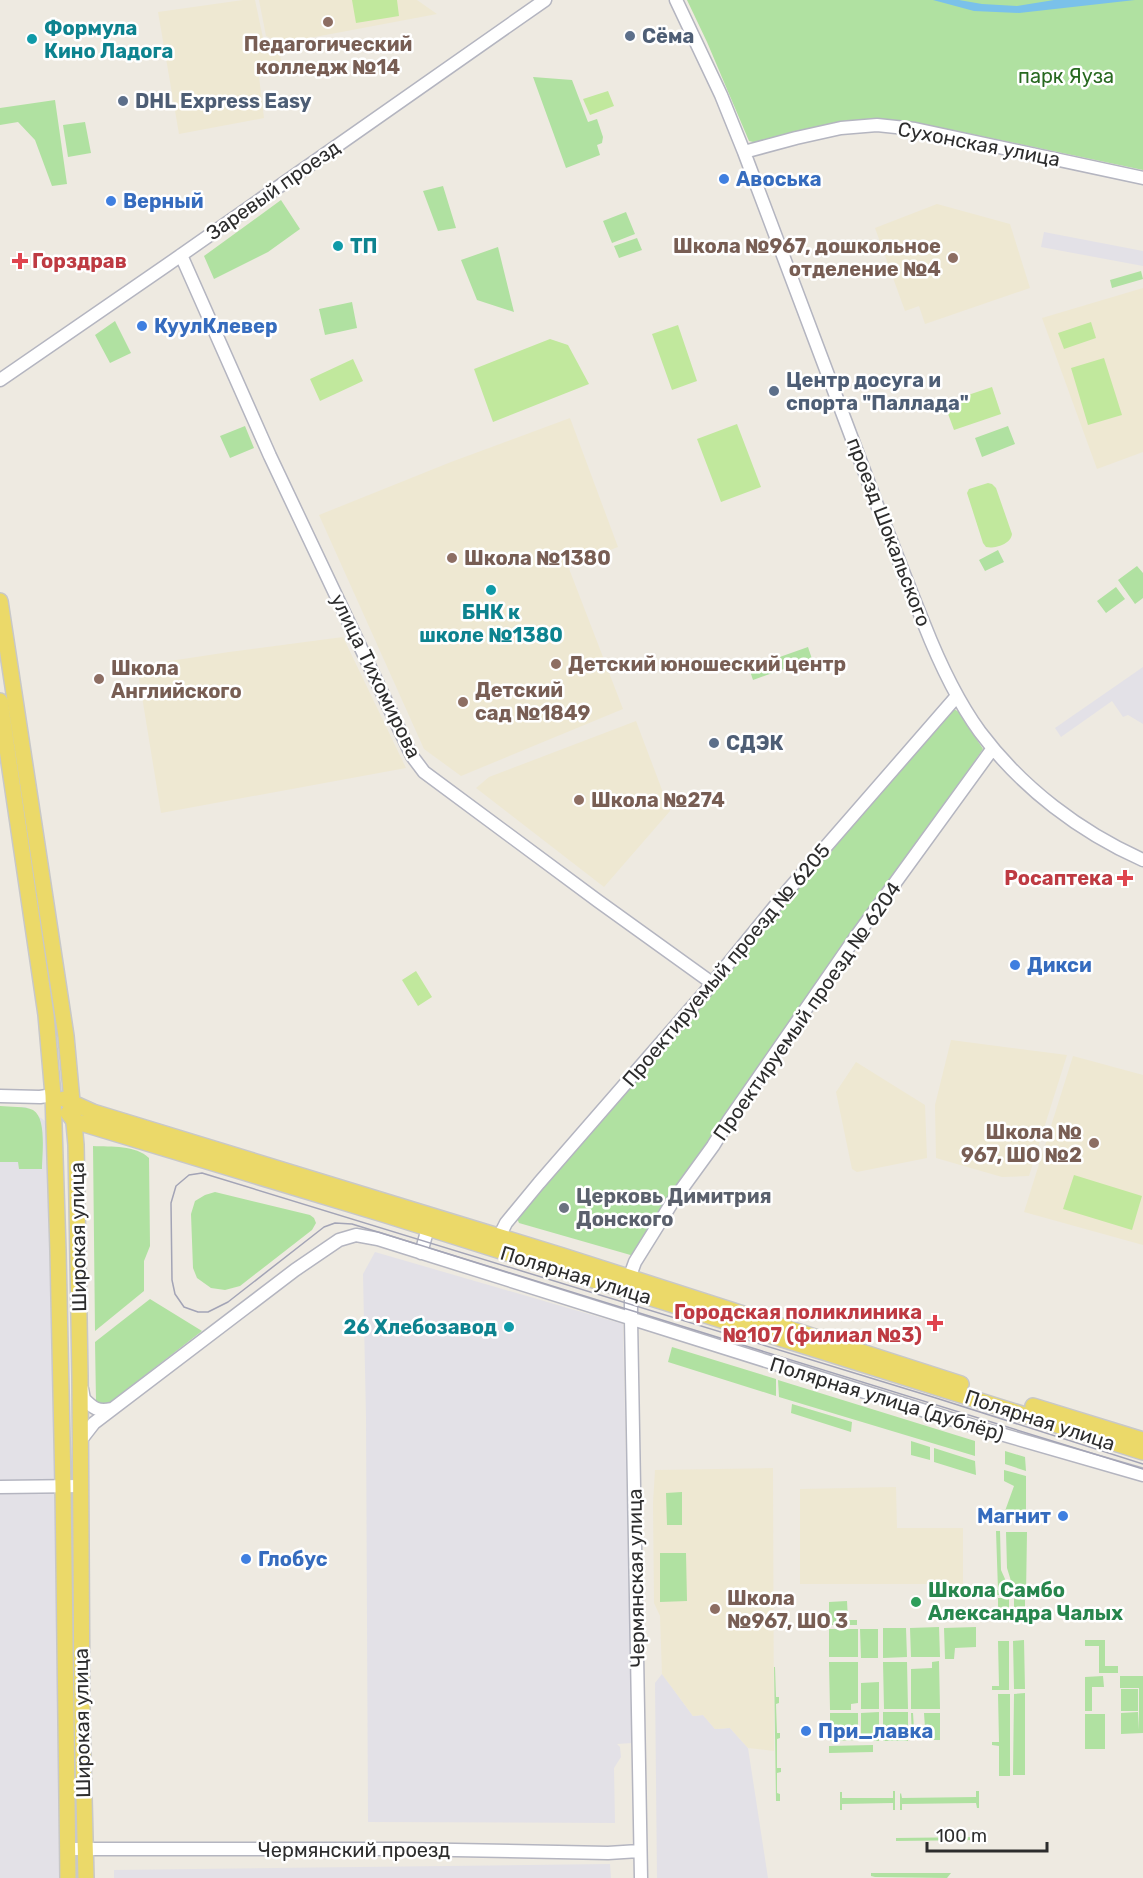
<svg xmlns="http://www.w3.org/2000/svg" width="1143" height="1878" viewBox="0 0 1143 1878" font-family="Rubik,sans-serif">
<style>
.industrial{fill:#e3e1e7}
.education{fill:#eee8d2}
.green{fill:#b0e1a1}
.pitch{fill:#c1e89d}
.water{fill:#7ac1ea}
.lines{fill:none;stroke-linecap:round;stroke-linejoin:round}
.minor-casing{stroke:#b4b5c0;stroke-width:15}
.major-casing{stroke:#c8c8c8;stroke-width:18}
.minor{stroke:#fff;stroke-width:12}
.major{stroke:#ebd969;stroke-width:15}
.tram{stroke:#a3a4b6;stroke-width:1.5}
.education-dot{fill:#8d6e63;stroke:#fff;stroke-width:2}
.service-dot{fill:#5c6f8a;stroke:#fff;stroke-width:2}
.culture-dot{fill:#0f9aa8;stroke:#fff;stroke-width:2}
.shop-dot{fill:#3f7fe0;stroke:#fff;stroke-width:2}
.health-dot{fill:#e0444e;stroke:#fff;stroke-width:2}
.worship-dot{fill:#6b7280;stroke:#fff;stroke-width:2}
.leisure-dot{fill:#2e9e5b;stroke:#fff;stroke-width:2}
.labels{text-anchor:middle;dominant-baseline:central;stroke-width:5;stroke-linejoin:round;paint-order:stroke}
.culture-label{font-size:20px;font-weight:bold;fill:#0d838f;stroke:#fff;text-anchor:start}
.service-label{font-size:20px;font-weight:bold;fill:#4e5e75;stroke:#fff;text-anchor:start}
.education-label{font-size:20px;font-weight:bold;fill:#785e54;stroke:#fff;text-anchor:start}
.park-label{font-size:20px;fill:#27691f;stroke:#fff}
.street-label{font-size:20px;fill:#2d2d2d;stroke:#fff}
.shop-label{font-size:20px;font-weight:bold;fill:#366cbe;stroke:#fff;text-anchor:start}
.health-label{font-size:20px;font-weight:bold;fill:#be3a42;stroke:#fff;text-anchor:end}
.worship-label{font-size:20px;font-weight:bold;fill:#5b616d;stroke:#fff;text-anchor:start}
.leisure-label{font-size:20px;font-weight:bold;fill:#27864d;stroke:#fff;text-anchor:start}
</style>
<rect width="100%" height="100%" fill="#eeeae1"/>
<path class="industrial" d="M1044,232L1143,251V266L1041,247Z
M1143,667V724L1128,715L1123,717L1112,701L1061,737L1055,728Z
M0,1107H26L45,1121L49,1136L53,1230L60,1878H0Z
M375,1252L623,1324L632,1743L617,1744L620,1747L621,1757L614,1768L615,1823L368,1822L366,1417L363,1274Z
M662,1674L693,1716L703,1715L715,1729L730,1728L748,1748L768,1878H657L655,1683Z
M610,1864L611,1878H114V1870Z"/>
<path class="education" d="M243,0H255L263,38L278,46L282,64L276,65V74L259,77L264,118L179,134L158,12Z
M259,0H417L437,14L283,43L266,36Z
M937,204L1010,224L1030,288L925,324L919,306L905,311L875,228Z
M1143,288V452L1097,469L1042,318Z
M570,418L618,547L568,566L623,709L461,776L424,749L319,515L451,462Z
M343,637L406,768L161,813L137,666L229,652Z
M636,721L670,811L604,887L476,788L489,777Z
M951,1040L1067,1055L1029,1176L1002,1177L936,1158L935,1105Z
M1073,1056L1143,1075V1245L1024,1212Z
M856,1062L925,1105L927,1158L857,1172L852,1169L836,1092Z
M773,1468L774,1751L748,1748L730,1728L715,1729L703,1715L693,1716L662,1674L660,1616L654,1603L653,1503L655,1470Z
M896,1487L897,1528H963V1584H800V1489Z"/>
<path class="green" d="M687,0H1143V170L962,132L915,123L875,120H848L757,143L749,141L707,42Z
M533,77L572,80L588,122L597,119L603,137L602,143L597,145L600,155L566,168Z
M55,100L67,184L52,186L35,140L18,122L0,125V108Z
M85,122L91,153L68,157L63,125Z
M443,186L456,228L438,231L423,191Z
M281,200L300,229L268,252L214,279L204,256Z
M626,212L635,234L612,243L603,221Z
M637,238L642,250L619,258L614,246Z
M498,247L514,312L477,300L461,260Z
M1141,271L1143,279L1112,288L1110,280Z
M352,302L357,328L325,335L319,309Z
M115,321L131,353L110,363L95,335Z
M245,426L254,448L230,458L220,436Z
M1008,426L1015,444L982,457L975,438Z
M998,550L1004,562L985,571L979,560Z
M1137,566L1143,573V598L1135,604L1118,580Z
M1116,587L1125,599L1106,613L1097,601Z
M808,647L812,659L753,680L749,668Z
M954,709L959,712L983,749L634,1256L519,1223L516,1216L949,711Z
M0,1106C10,1107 25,1106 33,1110C47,1118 42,1155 42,1169H19L18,1162H0Z
M93,1146C111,1147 136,1145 149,1158L150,1246L144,1261V1291L95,1331Z
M215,1192L310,1215L314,1218L316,1223L312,1230L240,1286L225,1290L211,1288L197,1278L193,1268L191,1214L195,1201L205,1195Z
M150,1299L202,1331L108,1404L102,1405L96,1401L95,1342Z
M672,1347L776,1379V1396L668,1362Z
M778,1380L975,1441V1456L779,1397Z
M792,1404L852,1422L851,1432L791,1413Z
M911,1441L930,1447V1460L911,1455Z
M934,1448L975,1461L976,1475L934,1462Z
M1005,1451L1025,1457L1026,1471L1005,1464Z
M1004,1470L1026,1476V1511H1005L1014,1486L1004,1481Z
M682,1492V1525H667L666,1493Z
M996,1531H1000L1001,1570L1009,1588V1595H992V1590H998Z
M1006,1532H1027L1026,1594H1015L1007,1568Z
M660,1553H686L687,1601L660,1602Z
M998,1598H1009V1622H998Z
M1014,1598H1025V1621H1014Z
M847,1601L848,1620H857V1625H829V1602Z
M939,1627L940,1657H911L910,1628Z
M976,1627V1647L955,1648L954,1659H945L944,1628Z
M883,1628H906L907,1657L883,1658Z
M829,1629H858V1657H829Z
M860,1629H878V1658H861Z
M1024,1640L1025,1689H1014L1013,1641Z
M1085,1640H1105V1666H1118V1673H1099V1646H1085Z
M998,1641H1009V1690H992V1686H999Z
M939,1661L940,1709H911V1669L932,1668V1662Z
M858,1662V1703L851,1704V1710H830L829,1662Z
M883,1662H907L908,1709H884Z
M774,1667H775L776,1697H779V1703L776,1704L777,1733H780V1738L777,1739V1768H781V1772L777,1773V1793L780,1794V1801H776Z
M1103,1676L1104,1687H1092V1711H1085V1677Z
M1120,1676H1143V1733L1121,1734V1713L1138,1712L1139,1730V1688H1120Z
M879,1682V1709H861V1683Z
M1121,1689H1138V1711H1121Z
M1025,1693V1775H1013L1014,1694Z
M998,1694H1010V1776H999V1746L992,1745V1742H999Z
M879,1712V1741H861V1713Z
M883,1712H908V1741H883Z
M830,1713H858V1740L830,1741Z
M911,1713H913L914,1729L925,1728L924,1713H940V1740H912Z
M1085,1714H1105V1749H1085Z
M873,1745V1752L829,1753V1746Z
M893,1791H895V1810H893V1803L842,1804V1810H840V1792H842V1798H893Z
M976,1791H979V1808H977L976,1803L902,1804V1810H900V1794L901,1793L902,1798L976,1797Z
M978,1837V1840L896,1841V1838Z
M871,1873H951L947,1878L875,1877L871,1876Z"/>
<path class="pitch" d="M352,0H397L399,16L356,23Z
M608,91L614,106L590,115L583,99Z
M1091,322L1096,338L1064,349L1058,333Z
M678,325L697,381L672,390L652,334Z
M550,339L568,345L589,384L493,422L474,369Z
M1104,358L1122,415L1088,425L1071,368Z
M353,359L363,381L320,401L310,379Z
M992,387L1001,414L954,430L944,403Z
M737,424L761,487L721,502L697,439Z
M988,483L992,484L996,488L1012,534C1011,544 995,549 986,547L983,543L967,493L969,489Z
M416,971L432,997L418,1006L402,980Z
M1074,1175L1142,1196L1132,1230L1063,1209Z"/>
<path class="water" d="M933,0H959L982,4L1017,6L1054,0H1135L1019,13L974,11Z"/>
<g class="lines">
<defs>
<path id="minor" d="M676,0L721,95L744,152C789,270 833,388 877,505C893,545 908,585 924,624C939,662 956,699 980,732C1022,788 1080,832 1143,860
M744,152L796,138L841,128L877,125L915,129L1143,178
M181,255L270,456L412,756L424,772L598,901L712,983
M0,380L167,265L545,0
M0,1096L40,1097L53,1095
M499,1237L506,1223L539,1183L706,991L789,889L957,696
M421,1253L428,1228
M82,1389L84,1399C93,1408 98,1412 111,1409
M80,1441L94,1423L295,1270L339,1240L356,1235L378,1239L973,1426L1143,1475
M0,1487L81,1486
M68,1849H400L608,1853L639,1851
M641,1878L631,1319V1273L635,1262L673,1201L713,1146L729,1120L855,938L993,748"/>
<path id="major" d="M0,601L66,1036L76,1145L80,1376L82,1717L86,1878
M0,701L46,1015L53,1095L58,1251L63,1486L68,1878
M64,1099L93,1112L563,1256L961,1384
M68,1113L74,1121L386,1215L1143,1452
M1033,1406L1143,1440"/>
</defs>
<use href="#minor" class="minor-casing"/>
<use href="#major" class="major-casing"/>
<use href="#minor" class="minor"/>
<use href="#major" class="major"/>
<path class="tram" d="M1143,1464L936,1398L202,1173L189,1175L176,1186L171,1203L172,1280L175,1294L184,1307L198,1312H208L228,1302L324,1227L335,1223L352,1224L1143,1469"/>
</g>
<g class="education-dot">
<circle cx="328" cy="22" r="6"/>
<circle cx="953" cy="258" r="6"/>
<circle cx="452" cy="558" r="6"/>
<circle cx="556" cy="664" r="6"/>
<circle cx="99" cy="679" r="6"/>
<circle cx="463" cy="702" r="6"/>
<circle cx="579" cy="800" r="6"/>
<circle cx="1094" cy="1143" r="6"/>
<circle cx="715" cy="1609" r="6"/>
</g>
<g class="service-dot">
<circle cx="630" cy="36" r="6"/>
<circle cx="123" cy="101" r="6"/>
<circle cx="774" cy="391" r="6"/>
<circle cx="714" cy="743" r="6"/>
</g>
<g class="culture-dot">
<circle cx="32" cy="39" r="6"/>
<circle cx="338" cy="246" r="6"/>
<circle cx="491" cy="590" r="6"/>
<circle cx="509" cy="1327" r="6"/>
</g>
<g class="shop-dot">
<circle cx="724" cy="179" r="6"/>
<circle cx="111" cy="201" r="6"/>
<circle cx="142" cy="326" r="6"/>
<circle cx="1015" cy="965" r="6"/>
<circle cx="1063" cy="1516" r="6"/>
<circle cx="246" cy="1559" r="6"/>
<circle cx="806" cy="1731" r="6"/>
</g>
<g class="health-dot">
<path d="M17 252h6v6h6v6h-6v6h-6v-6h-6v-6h6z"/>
<path d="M1122 869h6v6h6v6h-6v6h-6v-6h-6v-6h6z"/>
<path d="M932 1314h6v6h6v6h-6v6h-6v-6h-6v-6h6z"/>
</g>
<circle class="worship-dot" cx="564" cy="1208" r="6"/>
<circle class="leisure-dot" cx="916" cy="1602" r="6"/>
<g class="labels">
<g class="culture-label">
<text x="44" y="28">Формула<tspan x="44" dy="23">Кино Ладога</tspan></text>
<text x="350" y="246">ТП</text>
<text x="491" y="612" text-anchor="middle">БНК к<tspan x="491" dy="23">школе №1380</tspan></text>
<text x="497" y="1327" text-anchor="end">26 Хлебозавод</text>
</g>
<g class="service-label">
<text x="642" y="36">Сёма</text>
<text x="135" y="101">DHL Express Easy</text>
<text x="786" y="380">Центр досуга и<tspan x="786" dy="23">спорта "Паллада"</tspan></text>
<text x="726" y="743">СДЭК</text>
</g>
<g class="education-label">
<text x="328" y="44" text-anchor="middle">Педагогический<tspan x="328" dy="23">колледж №14</tspan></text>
<text x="941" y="246" text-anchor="end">Школа №967, дошкольное<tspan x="941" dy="23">отделение №4</tspan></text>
<text x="464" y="558">Школа №1380</text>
<text x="568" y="664">Детский юношеский центр</text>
<text x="111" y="668">Школа<tspan x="111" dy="23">Английского</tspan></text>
<text x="475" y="690">Детский<tspan x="475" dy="23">сад №1849</tspan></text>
<text x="591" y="800">Школа №274</text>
<text x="1082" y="1132" text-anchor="end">Школа №<tspan x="1082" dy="23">967, ШО №2</tspan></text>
<text x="727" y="1598">Школа<tspan x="727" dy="23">№967, ШО 3</tspan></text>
</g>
<g class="park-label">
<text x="1066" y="76">парк Яуза</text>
</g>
<g class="street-label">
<text transform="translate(979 144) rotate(11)">Сухонская улица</text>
<text transform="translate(273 190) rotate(-35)">Заревый проезд</text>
<text transform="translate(889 532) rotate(69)">проезд Шокальского</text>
<text transform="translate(376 676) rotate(64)">улица Тихомирова</text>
<text transform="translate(726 965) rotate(-50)">Проектируемый проезд № 6205</text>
<text transform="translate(807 1011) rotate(-55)">Проектируемый проезд № 6204</text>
<text transform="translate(78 1237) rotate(-91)">Широкая улица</text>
<text transform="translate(576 1275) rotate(17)">Полярная улица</text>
<text transform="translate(887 1399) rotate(17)">Полярная улица (дублёр)</text>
<text transform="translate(1040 1420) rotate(18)">Полярная улица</text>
<text transform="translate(636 1578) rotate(-91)">Чермянская улица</text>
<text transform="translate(82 1723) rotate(-91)">Широкая улица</text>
<text x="354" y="1850">Чермянский проезд</text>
</g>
<g class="shop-label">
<text x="736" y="179">Авоська</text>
<text x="123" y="201">Верный</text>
<text x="154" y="326">КуулКлевер</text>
<text x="1027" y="965">Дикси</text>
<text x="1051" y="1516" text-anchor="end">Магнит</text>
<text x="258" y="1559">Глобус</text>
<text x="818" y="1731">При_лавка</text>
</g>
<g class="health-label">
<text x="32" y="261" text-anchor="start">Горздрав</text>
<text x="1113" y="878">Росаптека</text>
<text x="922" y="1312">Городская поликлиника<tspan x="922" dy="23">№107 (филиал №3)</tspan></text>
</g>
<g class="worship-label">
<text x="576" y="1196">Церковь Димитрия<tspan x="576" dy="23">Донского</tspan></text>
</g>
<g class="leisure-label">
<text x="928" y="1590">Школа Самбо<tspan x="928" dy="23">Александра Чалых</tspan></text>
</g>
</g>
<path d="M927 1842v9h120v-9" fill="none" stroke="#2d2d2d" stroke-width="3"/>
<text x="936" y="1842" font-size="18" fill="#2d2d2d" stroke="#ffffff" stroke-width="4.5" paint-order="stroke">100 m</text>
</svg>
